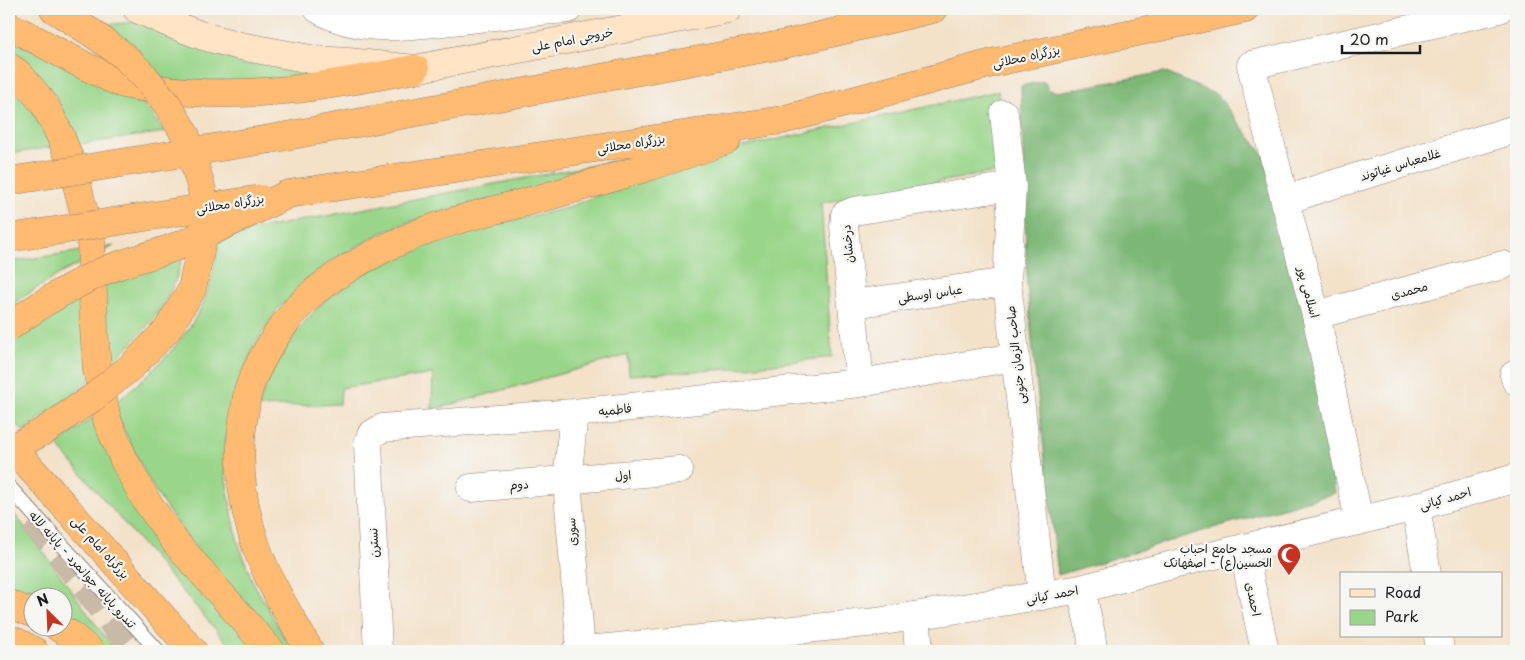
<svg xmlns="http://www.w3.org/2000/svg" width="1525" height="660" viewBox="0 0 1525 660" font-family="'Playpen Sans','Playpen Sans Arabic',sans-serif">
<style>
.green{fill:#9ad68a;stroke:#5b7953}
.forest{fill:#7bb776;stroke:#4c6a49}
.lines{fill:none;stroke-linecap:round;stroke-linejoin:round}
.trunk-tunnel{stroke:#c8baa6;stroke-width:28;stroke-dasharray:28 14;stroke-linecap:butt}
.service-casing{stroke:#887e72;stroke-width:16}
.minor-casing{stroke:#887e72;stroke-width:29}
.secondary-casing{stroke:#887e72;stroke-width:29}
.trunk-casing{stroke:#887e72;stroke-width:29}
.service{stroke:#fff;stroke-width:14}
.minor{stroke:#fff;stroke-width:28}
.secondary{stroke:#ffe4c6;stroke-width:28}
.trunk{stroke:#ffbb71;stroke-width:28}
.trunk-bridge-casing{stroke:#887e72;stroke-width:29;stroke-linecap:butt}
.trunk-bridge{stroke:#ffbb71;stroke-width:28}
.labels{text-anchor:middle;dominant-baseline:central;stroke-width:4.5;stroke-linejoin:round;paint-order:stroke}
.street-label{font-size:12px;fill:#1c1c1c;stroke:#f6f6f2}
.poi-label{font-size:12px;fill:#1c1c1c;stroke:#f6f6f2;text-anchor:end}
</style>
<rect width="100%" height="100%" fill="#f6f6f2"/>
<filter id="ink" filterUnits="userSpaceOnUse"><feTurbulence type="fractalNoise" baseFrequency=".02" numOctaves="2"/><feDisplacementMap in="SourceGraphic" scale="10" xChannelSelector="R" yChannelSelector="G"/><feConvolveMatrix kernelMatrix="1 2 1 2 8 2 1 2 1" color-interpolation-filters="sRGB"/></filter>
<filter id="wash" filterUnits="userSpaceOnUse"><feTurbulence type="fractalNoise" baseFrequency=".0096" numOctaves="4" result="noise"/><feDisplacementMap in="SourceGraphic" scale="20" xChannelSelector="R" yChannelSelector="G"/><feGaussianBlur stdDeviation="1.12" result="paint"/><feColorMatrix in="noise" values="0 0 0 0 0 0 0 0 0 0 0 0 0 0 0 0 0 1.4 0 .05"/><feComposite in="paint" operator="in"/></filter>
<g filter="url(#wash)">
<rect width="100%" height="100%" fill="#f3e1c8"/>
<path class="green" d="M138,22L345,71L275,80L166,82L103,25Z
M9,39L134,91L165,132L73,145L9,55Z
M9,79L23,93L53,147L9,154Z
M998,91L1006,170L821,203L832,357L731,369L629,375L628,355L432,410L433,374L341,388L340,404L258,407L272,369L288,341L317,308L335,292L355,278L407,251L470,230L567,208L598,195L715,153Z
M689,147L410,222L381,233L327,263L277,310L254,346L231,410L226,439L225,471L230,504L238,542L252,580L292,651H283C242,604 200,558 165,506C144,475 128,440 113,405C149,374 188,342 206,296C213,277 216,256 220,236Z
M114,246L61,273L9,306V262Z
M184,251C181,261 179,272 175,281C161,316 135,340 109,365L101,284Z
M85,291L89,382L23,431L9,416V340Z
M97,414L241,633L253,651H234L57,445Z
M9,508L33,537L115,651H105L63,617L62,598H32V601L9,591Z"/>
<path class="forest" d="M1164,72L1217,95L1264,155L1313,341L1335,493L1206,530L1058,575L1033,352L1027,284L1021,86L1044,81L1049,90L1058,92Z"/>
</g>
<g filter="url(#ink)">
<g class="lines">
<path class="trunk-tunnel" d="M32,521L48,538L134,651"/>
<defs>
<path id="service" d="M9,487L158,651"/>
<path id="minor" d="M318,9C362,35 412,25 461,20C496,16 532,11 568,9
M1004,114L1012,186L1007,282L1042,596
M1285,201L1318,189L1516,129
M853,304L1007,282
M1316,315L1503,265
M1514,375L1516,381
M860,383L844,226L845,215L854,211L1012,186
M574,413L567,481L581,651
M471,488L679,470
M1416,507L1427,574
M1359,521L1316,315L1285,201L1251,65L1499,9
M1243,548L1265,651
M1081,589L1091,634L1093,651
M916,616L919,651
M1438,636L1440,651
M378,651L368,444L371,435L382,428L574,413L860,383L1015,357
M576,651L877,622L1081,589L1152,570L1416,507L1516,478"/>
<path id="secondary" d="M137,9L171,24L203,36L240,46L316,60L348,62L415,69L728,9"/>
<path id="trunk" d="M54,9L92,33
M9,26C40,41 69,59 100,73C108,77 116,82 124,84C135,87 147,88 158,89C246,101 330,86 415,69
M9,67L19,74L45,105L61,137L72,165L91,240L94,328L97,369L107,420L124,460L145,499L176,543L271,651
M270,139L781,45L933,9
M288,194L782,120L996,62L1245,9
M68,510L193,651
M9,604L32,613
M59,628L71,635L90,651
M9,639L17,642L34,651
M310,651C290,617 269,583 256,546C241,502 236,455 245,409C246,401 247,392 250,385C263,352 287,315 314,292C342,270 373,253 405,239C447,220 493,211 538,199C602,181 665,163 727,140"/>
</defs>
<use href="#service" class="service-casing"/>
<use href="#minor" class="minor-casing"/>
<use href="#secondary" class="secondary-casing"/>
<use href="#trunk" class="trunk-casing"/>
<use href="#service" class="service"/>
<use href="#minor" class="minor"/>
<use href="#secondary" class="secondary"/>
<use href="#trunk" class="trunk"/>
<defs>
<path id="trunk-bridge" d="M9,181L270,139
M9,238L261,199
M9,327C40,304 75,283 111,268C134,259 158,254 180,245C217,230 252,212 288,194
M9,444L68,510
M9,450L44,431L91,399L132,366L167,330L192,289L199,256L205,224L202,190L186,136L167,104L145,77L124,56L92,33"/>
</defs>
<use href="#trunk-bridge" class="trunk-bridge-casing"/>
<use href="#trunk-bridge" class="trunk-bridge"/>
</g>
</g>
<defs>
<symbol id="mosque-pin" viewBox="-11 -11 22 30"><path d="M0 17L-7.5 6A9.5 9.5 0 1 1 7.5 6Z" fill="#c8321e" stroke="#f6f6f2"/><path d="M3.5-4.9A6 6 0 1 0 3.5 4.9A5 5 0 1 1 3.5-4.9Z" fill="#fff"/></symbol>
</defs>
<g fill-rule="evenodd">
<use href="#mosque-pin" x="1275" y="541" width="28" height="38"/>
</g>
<g class="labels">
<g class="street-label">
<text transform="translate(572 39) rotate(-11)">خروجی امام علی</text>
<text transform="translate(1026 56) rotate(-12)">بزرگراه محلاتی</text>
<text transform="translate(631 143) rotate(-9)">بزرگراه محلاتی</text>
<text transform="translate(1400 164) rotate(-17)">غلامعباس غیاثوند</text>
<text transform="translate(230 203) rotate(-9)">بزرگراه محلاتی</text>
<text transform="translate(847 244) rotate(-95)">درخشان</text>
<text transform="translate(1409 290) rotate(-15)">محمدی</text>
<text transform="translate(1309 292) rotate(75)">اسلامی پور</text>
<text transform="translate(930 293) rotate(-8)">عباس اوسطی</text>
<text transform="translate(1015 355) rotate(-96)">صاحب الزمان جنوبی</text>
<text transform="translate(615 409) rotate(-6)">فاطمیه</text>
<text transform="translate(623 475) rotate(-6)">اول</text>
<text transform="translate(519 484) rotate(-5)">دوم</text>
<text transform="translate(1445 498) rotate(-16)">احمد کیانی</text>
<text transform="translate(571 532) rotate(-94)">سوری</text>
<text transform="translate(373 543) rotate(-93)">نسترن</text>
<text transform="translate(101 547) rotate(48)">بزرگراه امام علی</text>
<text transform="translate(83 569) rotate(48)">تندرو پایانه جوانمرد - پایانه لاله</text>
<text transform="translate(1052 594) rotate(-10)">احمد کیانی</text>
<text transform="translate(1254 599) rotate(78)">احمدی</text>
</g>
<g class="poi-label">
<text x="1272" y="548">مسجد جامع احباب<tspan x="1272" dy="14">الحسین(ع) - اصفهانک</tspan></text>
</g>
</g>
<rect width="1525" height="660" fill="none" stroke="#f6f6f2" stroke-width="30"/>
<rect x="1340" y="572" width="162" height="65" fill="#f6f6f2" stroke="#9f9f9c"/>
<rect x="1350" y="589" width="25" height="8" fill="#ffe4c6" stroke="#9f9f9c"/>
<text x="1385" y="598" font-size="15" fill="#1c1c1c">Road</text>
<rect x="1350" y="610" width="25" height="15" fill="#9ad68a" stroke="#9f9f9c"/>
<text x="1385" y="622" font-size="15" fill="#1c1c1c">Park</text>
<g transform="translate(48 612) rotate(336)"><circle r="24" fill="#f6f6f2" stroke="#9f9f9c"/>
<path d="M0-4L9 19L0 12L-9 19Z" fill="#c8321e"/>
<text y="-8" font-size="14" font-weight="bold" text-anchor="middle" fill="#1c1c1c">N</text>
</g>
<path d="M1342 45v8h78v-8" fill="none" stroke="#1c1c1c" stroke-width="2.5"/>
<text x="1350" y="45" font-size="15" fill="#1c1c1c" stroke="#f6f6f2" stroke-width="4" paint-order="stroke">20 m</text>
</svg>
